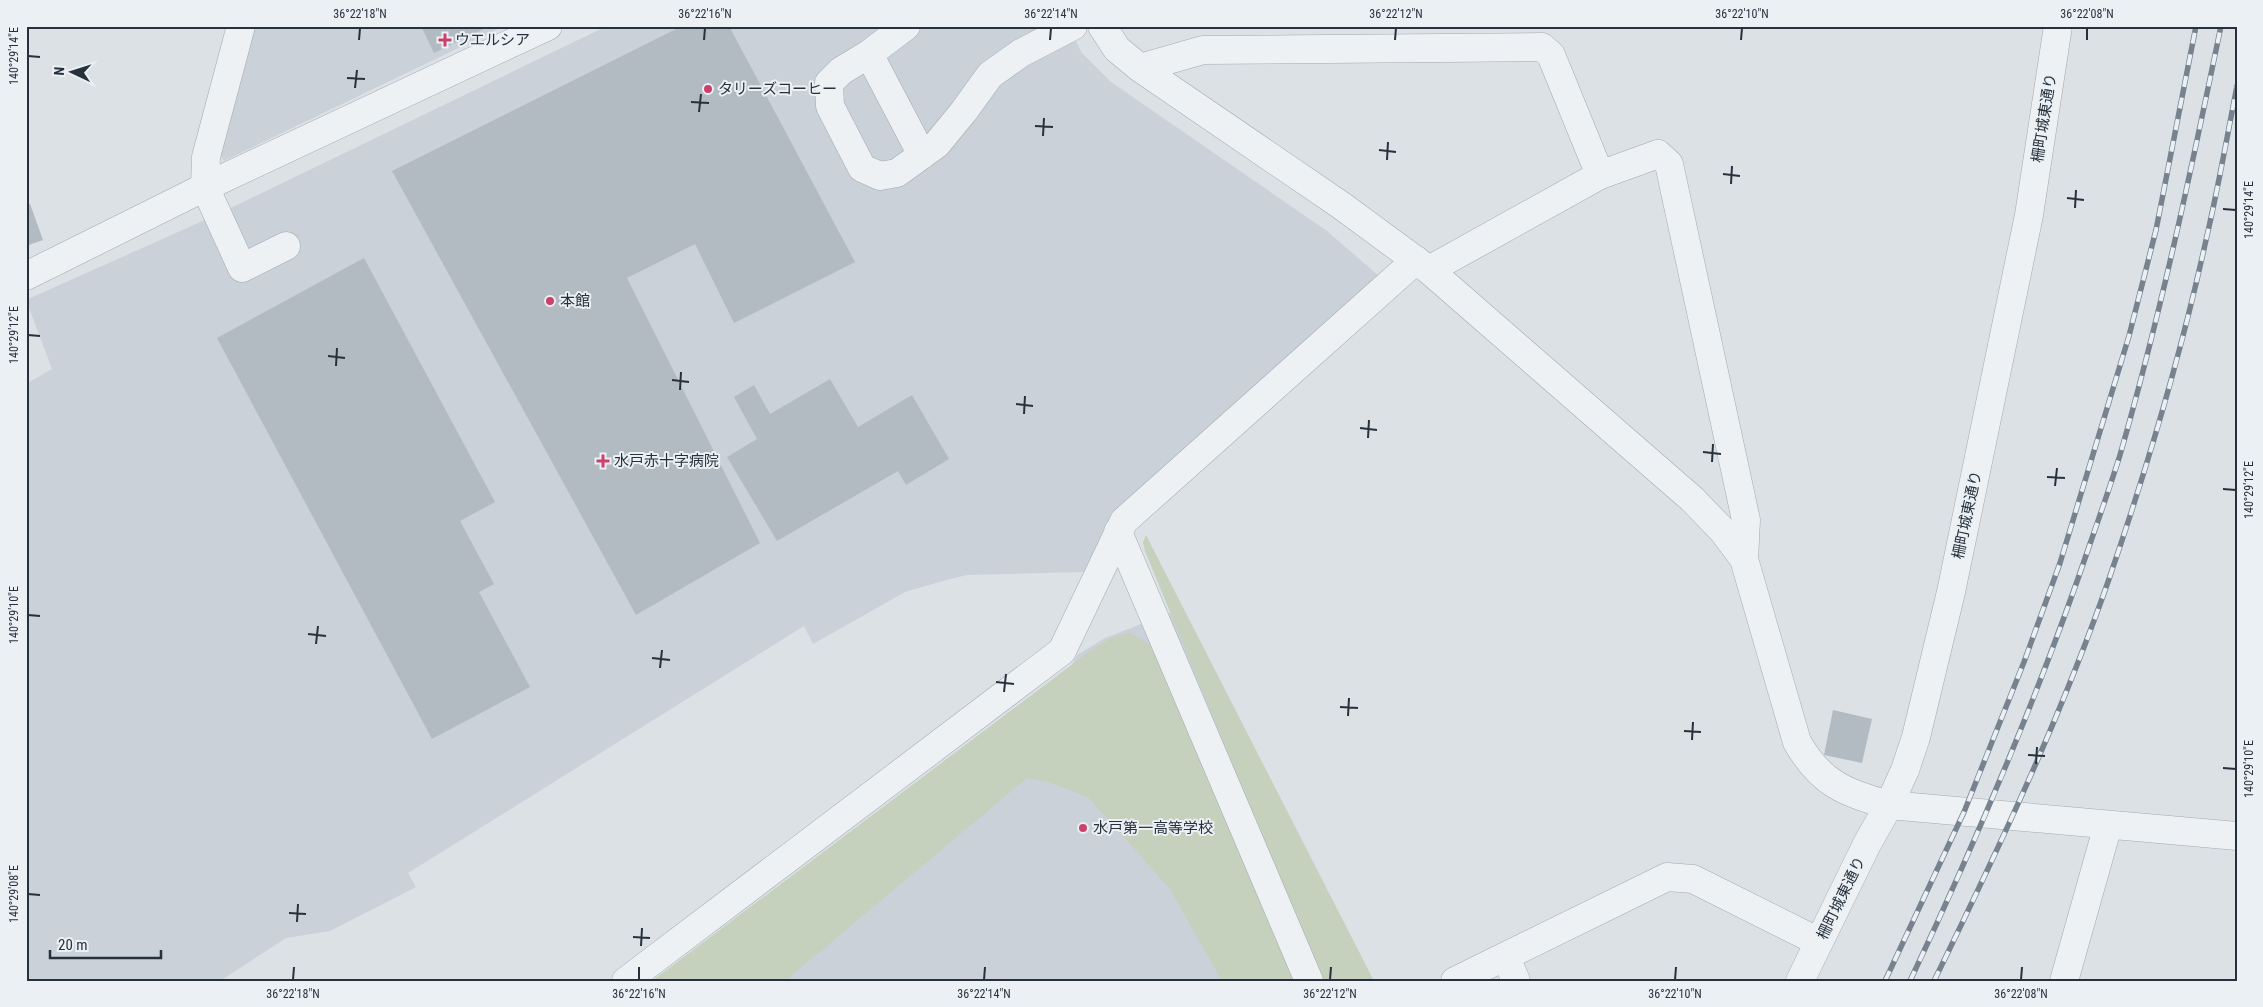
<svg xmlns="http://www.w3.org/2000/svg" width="2263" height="1007" viewBox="0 0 2263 1007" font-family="'Roboto Condensed','Noto Sans JP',sans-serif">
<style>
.built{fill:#cad1d8}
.green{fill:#c5d0bd}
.building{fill:#b3bbc2}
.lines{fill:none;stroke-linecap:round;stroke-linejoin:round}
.minor-casing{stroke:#a2a9b0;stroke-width:29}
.minor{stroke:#eef1f4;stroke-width:28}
.rail-casing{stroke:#76838f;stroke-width:5.5}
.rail{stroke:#ebf0f4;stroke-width:4;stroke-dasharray:11;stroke-linecap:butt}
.ticks{fill:none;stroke:#26313c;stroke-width:2}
.poi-dot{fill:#cb416c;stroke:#ebf0f4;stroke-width:2}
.labels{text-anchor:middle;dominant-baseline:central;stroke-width:4;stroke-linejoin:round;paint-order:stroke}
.poi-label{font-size:15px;fill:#26313c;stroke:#ebf0f4;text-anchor:start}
.street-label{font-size:15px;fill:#26313c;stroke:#ebf0f4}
.neatline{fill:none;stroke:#26313c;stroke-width:2}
.ticks-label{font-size:12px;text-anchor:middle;fill:#26313c}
</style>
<rect width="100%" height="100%" fill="#dce1e6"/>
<path class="built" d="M253,26H504L224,161L218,152Z
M607,26H1068L1082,53L1111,82L1327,231L1380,277L1254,397L1105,526L1087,572L967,575L946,580L905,592L813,644L804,626L408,873L416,887L330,931L286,938L220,981H26V384L52,369L26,300L216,215Z
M1172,612L1329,981H738L1067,674L1077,655L1105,638Z"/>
<path class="green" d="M1146,535L1374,981H1322L1145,551L1143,542Z
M1128,632L1150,645L1163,657L1298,981H1222L1170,889L1089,798L1051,783L1027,778L785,981H652L1094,648L1111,638Z"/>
<path class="building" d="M421,26H490L434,53Z
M682,26H729L855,262L734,323L695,244L627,278L760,543L636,615L392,171Z
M30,204L43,240L26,246V205Z
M364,258L495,502L460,521L494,584L479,592L530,687L432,739L217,338Z
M830,379L858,427L912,395L949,459L906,485L898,471L777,541L727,457L757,439L734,397L754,385L770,414Z
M1833,710L1872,719L1862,763L1824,755Z"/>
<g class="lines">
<defs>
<path id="minor" d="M241,26L206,157L205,187L242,268L286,246
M906,26L869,54L841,71L829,83L830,106L862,168L880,176L897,173L937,144L964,111L990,75L1021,53L1073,26
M1102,26L1117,49L1140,68L1342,206L1429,270L1692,499L1723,531L1744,559L1797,742C1821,784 1844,792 1889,805L2237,836
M869,54L922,155
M1140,68L1203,50L1542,47L1551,55L1600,175
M1429,270L1600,175L1658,154L1669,164L1746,520L1744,559
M26,276L205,187L548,26
M1118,532L1309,981
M1506,957L1516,981
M626,981L1062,651L1124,521L1416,260
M1455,981L1667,877L1693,879L1819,942
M1800,981L1867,844L1889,805L1905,770L1916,737L1951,592L2029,215L2058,26
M2064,981L2108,825"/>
</defs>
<use href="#minor" class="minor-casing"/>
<use href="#minor" class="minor"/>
<defs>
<path id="rail" d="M1885,981L1964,812L2024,662L2060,563L2129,336L2156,230L2196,26
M1910,981C1978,837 2040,692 2091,541C2101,512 2111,484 2120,455C2161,313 2191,171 2221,26
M1934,981C1998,850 2061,717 2109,579C2147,468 2181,355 2206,240C2218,189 2227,137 2237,86"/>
</defs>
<use href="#rail" class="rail-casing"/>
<use href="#rail" class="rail"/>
</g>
<path class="ticks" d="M359,40L360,28M704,40L705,28M1050,40L1051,28M1395,40L1396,28M1741,40L1742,28M2087,40V28M28,56L40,57M347,78L365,79M355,88L357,70M691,102L709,103M699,112L701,94M1035,126L1053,127M1043,136L1044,118M1379,150L1396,152M1387,160L1388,142M1723,174L1740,176M1731,184L1732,166M2067,198L2084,200M2075,208L2076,190M2223,209L2236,210M28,335L40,336M328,356L345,358M336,366L337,348M672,380L689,382M680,390L681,372M1016,404L1033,406M1024,414L1025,396M1360,428L1377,430M1368,438L1369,420M1703,452L1721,454M1712,462L1713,444M2047,477L2065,478M2055,486L2057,468M2223,489L2236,490M28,615L40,616M308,634L326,636M316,644L318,626M652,658L670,660M660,668L662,650M996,682L1014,684M1004,692L1006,674M1340,707L1358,708M1348,716L1349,698M1684,731L1701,732M1692,740L1693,722M2028,755L2045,756M2036,764L2037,747M2223,768L2236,769M28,894L40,895M289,913L306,914M297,922L298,904M633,937L650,938M641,946L642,928M293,980L294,967M639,980V967M984,980L985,967M1330,980L1331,967M1675,980L1676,967M2021,980L2022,967"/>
<g class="poi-dot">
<path d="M442.5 32.5h5v5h5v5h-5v5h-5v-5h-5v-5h5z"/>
<circle cx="708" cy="89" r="5"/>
<circle cx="550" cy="301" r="5"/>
<path d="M600.5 453.5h5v5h5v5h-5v5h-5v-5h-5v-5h5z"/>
<circle cx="1083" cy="828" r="5"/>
</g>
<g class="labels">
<g class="poi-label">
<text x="455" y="40">ウエルシア</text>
<text x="718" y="89">タリーズコーヒー</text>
<text x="560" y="301">本館</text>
<text x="614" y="461">水戸赤十字病院</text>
<text x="1093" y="828">水戸第一高等学校</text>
</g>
<g class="street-label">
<text transform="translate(2044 118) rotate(-81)">柵町城東通り</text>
<text transform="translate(1967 515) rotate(-78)">柵町城東通り</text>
<text transform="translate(1841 898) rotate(-64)">柵町城東通り</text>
</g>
</g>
<rect width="2263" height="1007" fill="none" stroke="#ebf0f4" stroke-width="55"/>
<g transform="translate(72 72) rotate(274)" stroke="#ebf0f4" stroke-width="4" paint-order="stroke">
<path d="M0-4L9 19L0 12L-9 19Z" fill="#26313c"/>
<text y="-8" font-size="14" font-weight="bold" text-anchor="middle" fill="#26313c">N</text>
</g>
<path d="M50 950v8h111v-8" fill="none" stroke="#26313c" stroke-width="2.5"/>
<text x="58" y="950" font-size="15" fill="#26313c" stroke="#ebf0f4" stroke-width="4" paint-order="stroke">20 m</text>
<rect x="28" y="28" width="2208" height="952" class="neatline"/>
<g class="ticks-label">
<text x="360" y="18">36°22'18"N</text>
<text x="705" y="18">36°22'16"N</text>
<text x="1051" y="18">36°22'14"N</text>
<text x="1396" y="18">36°22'12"N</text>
<text x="1742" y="18">36°22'10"N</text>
<text x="2087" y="18">36°22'08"N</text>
<text transform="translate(14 56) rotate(-90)" y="4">140°29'14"E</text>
<text transform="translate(2249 210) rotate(-90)" y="4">140°29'14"E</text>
<text transform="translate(14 335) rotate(-90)" y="4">140°29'12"E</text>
<text transform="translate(2249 490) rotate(-90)" y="4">140°29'12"E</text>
<text transform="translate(14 615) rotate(-90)" y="4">140°29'10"E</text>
<text transform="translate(2249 769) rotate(-90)" y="4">140°29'10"E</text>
<text transform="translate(14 894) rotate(-90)" y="4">140°29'08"E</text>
<text x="293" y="998">36°22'18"N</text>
<text x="639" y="998">36°22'16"N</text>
<text x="984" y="998">36°22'14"N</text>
<text x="1330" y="998">36°22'12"N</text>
<text x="1675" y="998">36°22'10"N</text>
<text x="2021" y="998">36°22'08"N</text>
</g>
</svg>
